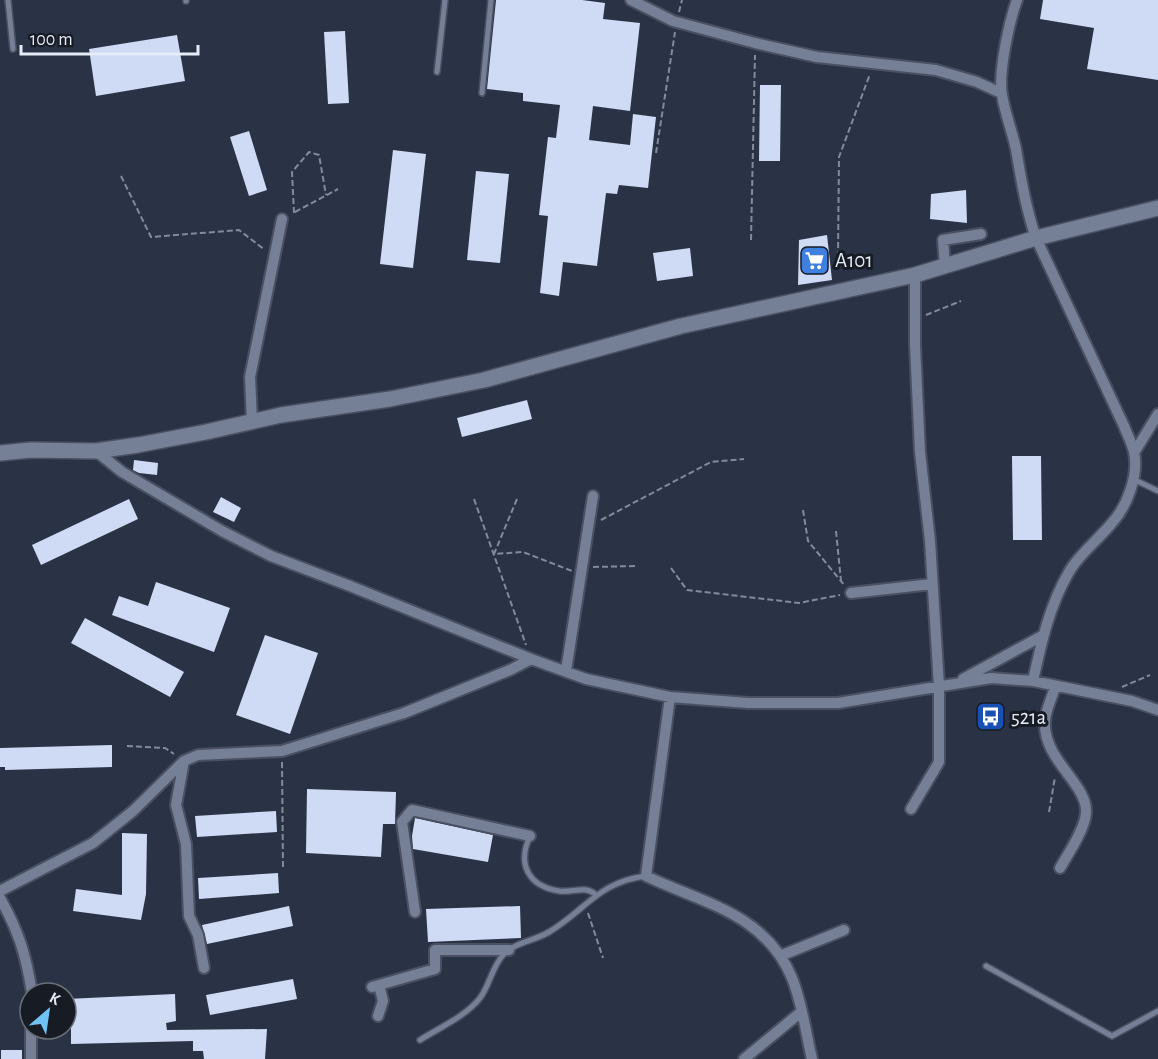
<svg xmlns="http://www.w3.org/2000/svg" width="1158" height="1059" viewBox="0 0 1158 1059" font-family="'Alegreya Sans',sans-serif">
<style>
.building{fill:#cfdaf4}
.lines{fill:none;stroke-linecap:round;stroke-linejoin:round}
.lane-casing{stroke:#4a5061;stroke-width:8}
.street-casing{stroke:#4a5061;stroke-width:14}
.secondary-casing{stroke:#4a5061;stroke-width:18}
.path{stroke:#838a9a;stroke-width:2;stroke-dasharray:6 3;stroke-linecap:butt}
.lane{stroke:#757f96;stroke-width:5}
.street{stroke:#757f96;stroke-width:10}
.secondary{stroke:#757f96;stroke-width:15}
.labels{text-anchor:middle;dominant-baseline:central;stroke-width:6;stroke-linejoin:round;paint-order:stroke}
.poi-label{font-size:21px;fill:#e5ebf7;stroke:#171b24;text-anchor:start}
</style>
<rect width="100%" height="100%" fill="#2a3346"/>
<path class="building" d="M496,0H582L605,3L603,19L640,23L630,111L593,106L589,140L630,145L633,114L656,117L648,188L619,185L617,194L606,193L597,266L563,262L559,296L540,293L548,216L539,215L548,137L556,138L560,105L523,101V93L487,89Z
M1043,0H1158V80L1087,69L1094,28L1040,19Z
M345,31L349,103L328,104L324,32Z
M177,35L185,81L96,96L89,49Z
M760,85H781L780,161H759Z
M249,131L267,190L249,196L230,137Z
M393,150L426,154L413,268L380,264Z
M476,171L509,174L500,263L467,260Z
M966,190L967,223L930,219L931,194Z
M827,235L832,280L798,285L799,240Z
M690,248L693,276L657,281L653,253Z
M527,400L532,419L462,437L457,418Z
M1012,456H1041L1042,540H1013Z
M134,460L158,463L157,475L139,473L133,470Z
M221,497L241,508L234,522L213,512Z
M129,499L138,519L41,565L32,545Z
M156,582L230,608L214,652L112,615L119,596L148,606Z
M85,618L184,672L170,697L71,643Z
M265,635L318,653L290,734L236,715Z
M112,745V767L5,770V767H0V748Z
M307,789L396,792L395,824H383L381,857L306,853Z
M276,811L277,832L197,837L195,816Z
M415,818L493,835L488,862L413,849L412,836Z
M122,833L147,834L146,894L141,920L73,911L76,889L122,895Z
M278,873L279,893L199,899L198,878Z
M289,906L293,926L207,944L202,925Z
M520,906L521,938L428,942L426,909Z
M293,979L297,999L210,1015L206,995Z
M175,994L176,1021L166,1023L167,1030L267,1029L265,1059H204L203,1051H193V1041L71,1044V1019L66,1020V999Z
M1,1050H22V1059H1Z"/>
<g class="lines">
<defs>
<path id="lane" d="M8,0L13,49
M186,0V1
M437,72L445,0
M482,93L491,0
M1133,479L1158,491
M530,836C517,864 528,886 559,891C572,893 585,885 595,894
M986,966L1112,1036L1158,1011
M420,1040C439,1028 466,1016 480,998C490,985 492,966 504,954C516,942 534,941 549,932C586,910 598,882 646,876"/>
<path id="street" d="M631,0L673,21L755,43L817,57L936,70L977,82L1001,93
M1017,0C1009,22 998,73 1002,95C1005,113 1012,131 1016,149C1021,179 1026,209 1036,238L1124,426C1127,434 1132,443 1134,452C1139,475 1127,507 1111,524C1097,541 1079,554 1069,572C1049,606 1041,644 1033,681
M945,266L943,240L981,234
M252,422L250,377L282,219
M96,451L122,472L222,531L271,556L350,586L531,659L586,679L670,697L748,703H838L991,678L1033,681L1132,701L1158,710
M1134,453L1158,414
M851,593L932,584
M566,671L593,496
M963,679L1042,636
M1055,687C1052,698 1045,711 1045,722C1043,760 1088,784 1086,813C1085,829 1068,854 1060,868
M670,697L646,876C702,903 765,913 792,978C802,1002 806,1034 812,1059
M184,761L176,805L186,844L189,916L198,935L204,968
M911,809L939,762V686L930,541L920,452L915,345V275
M0,891L93,843L133,811L184,761L198,755L282,751L404,713L510,670L531,659
M0,898C19,932 26,955 32,993
M415,912L402,822L412,810L530,836
M780,956L844,930
M372,987L435,969V950H509
M378,1016L383,1001L379,985
M31,1059V1029
M744,1059L801,1012"/>
<path id="secondary" d="M0,453L31,450L96,451L138,445L206,432L281,415L390,399L484,380L681,326L915,275L1036,238L1158,208"/>
</defs>
<use href="#lane" class="lane-casing"/>
<use href="#street" class="street-casing"/>
<use href="#secondary" class="secondary-casing"/>
<path class="path" d="M679,12L682,0
M656,153L675,32
M121,176L151,237L239,230L265,250
M295,212L338,189
M294,213L292,172L309,152L319,155L326,195
M751,240L755,55
M838,257L839,157L870,74
M926,315L961,301
M474,499L526,645
M517,499L494,554L523,552L572,571
M803,510L808,541L845,586
M601,520L711,462L744,459
M836,531L841,581
M593,567L635,566
M671,568L687,590L799,603L840,595
M1122,687L1150,675
M127,746L165,748L174,754
M282,762L283,869
M1049,812L1055,777
M588,913L603,958"/>
<use href="#lane" class="lane"/>
<use href="#street" class="street"/>
<use href="#secondary" class="secondary"/>
</g>
<defs>
<symbol id="supermarket-square" viewBox="-11 -11 22 22"><rect x="-9" y="-9" width="18" height="18" rx="4" fill="#3f7fe0" stroke="#171b24"/><path d="M-6-5.5h2.5l.6 2H6L4.5 2H-2.5L-4.4-4H-6ZM-1.5 3.2a1.3 1.3 0 1 0 .1 0ZM3 3.2a1.3 1.3 0 1 0 .1 0Z" fill="#fff"/></symbol>
<symbol id="bus-square" viewBox="-11 -11 22 22"><rect x="-9" y="-9" width="18" height="18" rx="4" fill="#1a4fb4" stroke="#171b24"/><path d="M-5-6H5V4H4V6H2V4H-2V6H-4V4H-5ZM-3.5-4V0h7V-4ZM-3.5 1.2v1.5H-2V1.2ZM2 1.2v1.5H3.5V1.2Z" fill="#fff"/></symbol>
</defs>
<g fill-rule="evenodd">
<use href="#supermarket-square" x="798" y="244" width="33" height="33"/>
<use href="#bus-square" x="974" y="700" width="33" height="33"/>
</g>
<g class="labels">
<g class="poi-label">
<text x="835" y="260">A101</text>
<text x="1011" y="717">521a</text>
</g>
</g>
<g transform="translate(48 1011) rotate(29)"><circle r="28" fill="#171b24" stroke="#696e78" stroke-width="1.5"/>
<path d="M0-4.5L10 22L0 15L-10 22Z" fill="#6fc2f4"/>
<text y="-9" font-size="16" font-weight="bold" text-anchor="middle" fill="#e5ebf7">K</text>
</g>
<path d="M21 45v9h177v-9" fill="none" stroke="#e5ebf7" stroke-width="3"/>
<text x="30" y="45" font-size="18" fill="#e5ebf7" stroke="#171b24" stroke-width="4.5" paint-order="stroke">100 m</text>
</svg>
